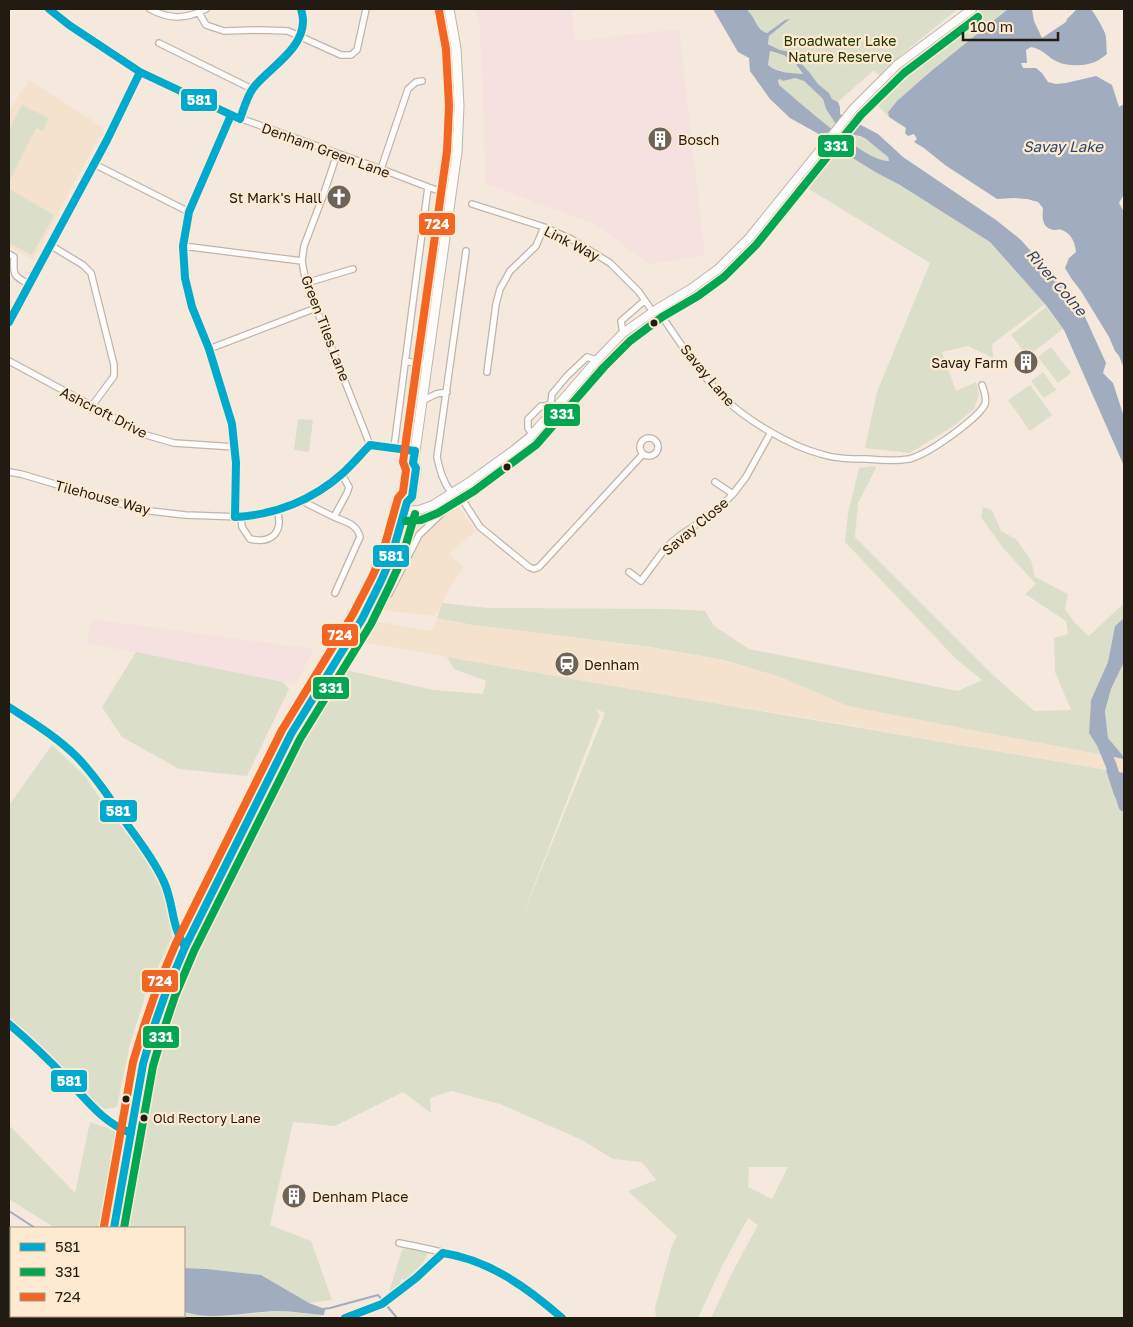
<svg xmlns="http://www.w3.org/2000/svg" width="1133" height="1327" viewBox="0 0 1133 1327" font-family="'Golos Text',sans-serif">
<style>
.built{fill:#f5e2cc}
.industrial{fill:#f5e2e0}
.green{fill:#dbdfc9;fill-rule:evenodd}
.water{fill:#a1adbf;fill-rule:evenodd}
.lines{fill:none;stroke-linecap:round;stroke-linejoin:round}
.stream{stroke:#a1adbf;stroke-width:2}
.river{stroke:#a1adbf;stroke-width:11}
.street-casing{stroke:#beb5ab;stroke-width:8}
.secondary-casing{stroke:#beb5ab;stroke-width:10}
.primary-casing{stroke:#beb5ab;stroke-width:11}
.street{stroke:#fdfcfa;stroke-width:5.5}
.secondary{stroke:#fdfcfa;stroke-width:8}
.primary{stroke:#fdfcfa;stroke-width:9}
.bus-1-casing{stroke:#feead1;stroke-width:11}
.bus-2-casing{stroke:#feead1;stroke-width:11}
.bus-3-casing{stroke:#feead1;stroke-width:11}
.bus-1{stroke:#00a9ce;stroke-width:8}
.bus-2{stroke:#00a651;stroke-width:8}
.bus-3{stroke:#f26522;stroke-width:8}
.bus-dot{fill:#221b12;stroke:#feead1;stroke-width:2}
.labels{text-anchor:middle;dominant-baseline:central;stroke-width:4.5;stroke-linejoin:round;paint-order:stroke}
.bus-label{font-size:13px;fill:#221b12;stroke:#feead1;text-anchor:start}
.park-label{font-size:14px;fill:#203701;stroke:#feead1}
.poi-label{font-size:14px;fill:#221b12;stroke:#feead1;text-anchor:start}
.street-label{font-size:14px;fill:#221b12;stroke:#feead1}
.water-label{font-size:15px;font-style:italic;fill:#284671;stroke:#feead1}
.line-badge{stroke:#feead1;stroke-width:2}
.badge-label{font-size:14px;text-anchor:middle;font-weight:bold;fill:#fff}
</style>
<rect width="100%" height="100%" fill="#f4e9dc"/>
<path class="built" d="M29,80L104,128L33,260L9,247V110Z
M459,508L476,531L449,554L464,567L449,589L435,616L380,610L418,521Z
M437,618L473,625L652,648L717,659L783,678L1045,744L1124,759V773L802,717L619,687L357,641L368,620L432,631Z"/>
<path class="industrial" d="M475,9H572L575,41L679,29L705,255L649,264L597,225L486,184L480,28Z
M92,619L314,649L296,684L86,643Z"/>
<path class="green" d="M748,9H958L902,54L879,75L874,70L838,102L832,99L829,93L818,84L810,73L791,52L780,50L768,43L769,36L789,20H785L767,33L762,32C756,26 754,16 748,11Z
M983,9H1008L930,72L897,101L888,111L889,117L871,99L874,92Z
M770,51C788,55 791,60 803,74C791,73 779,73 768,65Z
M795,78L804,81L823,99L826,109L847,134C863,135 877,146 888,157L889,162C866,163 798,102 779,85L778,79H781L783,81Z
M22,105L49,118L43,131L36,128L10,180L9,179V129Z
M833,146L877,173L900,185L990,242L1045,304L992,344L993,358L968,346L942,352L956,391L976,382L979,394L974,409L952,427L910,453L865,448L877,392L930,263L804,186Z
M9,189L54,215L32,255L9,243Z
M1046,307L1063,329L1032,353L1029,349L1025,353L1011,335Z
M1051,347L1071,373L1058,383L1038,357Z
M1043,372L1056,390L1044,398L1031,381Z
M1030,385L1052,415L1030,431L1008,400Z
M298,419L313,420L309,452L294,450Z
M875,466L876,468L858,503L855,537L994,676L1034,711L1071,710L1055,672L1054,638L1068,634L1066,621L1025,594L1036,584L1003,548L981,517L983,507L992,510L1001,531L1016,539L1031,560L1035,577L1068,594L1065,609L1075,623L1089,636L1124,603V618L1115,626L1108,662L1091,700L1089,733L1103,755L848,706L783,678L724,660L650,647L473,625L437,618L442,603L488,608L671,609L705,611L714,626L749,649L958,691L982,680L956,659L845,542L848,514L859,468Z
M136,652L283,682L289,689L247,776L179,769L122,737L102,707Z
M447,657L619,687L1043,759L1106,770L1108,774L1124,777V1318H711L732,1273L758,1225L748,1218L722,1266L698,1318H656L655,1308L672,1245L677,1236L628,1191L656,1180L642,1162L613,1159L582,1140L500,1104L451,1091L430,1098L431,1113L403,1092L335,1126L293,1122L270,1225L311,1241L332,1300L309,1303L261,1275L207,1269L184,1268V1228H115L130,1136L139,1139L155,1042L179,983L243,848L341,669L433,690L483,694L486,681L454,669ZM596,709L605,713L520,922L600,715ZM749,1167H788L772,1199L748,1187Z
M1124,662V757L1108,738L1105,711L1111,689Z
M52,745L85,776L97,794L146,859L167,899L172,937L146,993L129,1048L117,1107L105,1109L85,1095L22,1028L9,1018V805Z
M90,1122L121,1133L107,1228H55L9,1199V1125L75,1193Z
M408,1247L427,1253V1255L423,1263L404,1281L402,1278L399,1286L391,1292H389L402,1250Z
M278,1311L324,1315L319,1318H101V1316H184V1312C211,1320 250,1314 278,1311Z"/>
<path class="water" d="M713,9H748V11C756,18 756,30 767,33L785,20L790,19L769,36L768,44L780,50L791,52L810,73L818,84L829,93L832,99L838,102L840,107V114L878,134L903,157L996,220L1021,240L1080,306L1106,363L1103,373L1113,383L1124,417V466L1064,330L1045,304L990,242L900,185L877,173L833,146L817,133L790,118L770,99L750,71L749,58L738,52ZM770,51C787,55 793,59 803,74C790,73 778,73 768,65ZM795,78L804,81L823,99L826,109L842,133L860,136L866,139L888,157L889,161C867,163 798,101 779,85L778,80L780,79L783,81Z
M1008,9H1032L1034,21L1042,38L1066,22L1067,19L1077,9H1091C1097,17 1101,25 1105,33C1107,39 1106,48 1107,54C1104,56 1101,59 1097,61C1087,66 1069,67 1058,62C1048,58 1045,50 1031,47L1026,50L1027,63H1021L1023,68H1036L1042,73L1048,82L1056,84L1066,83L1096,76L1112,85L1119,107L1122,105L1124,106V194L1119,203L1124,212V368L1119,356L1115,351L1109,337L1081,291L1071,278L1065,268L1069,258L1076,252C1075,243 1072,234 1062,230C1059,229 1057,230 1054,230C1042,228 1042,218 1043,208L1038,202L1027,199L1014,198L997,199L945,165L924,148L914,142L917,139L914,134L908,136L905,133L906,128L889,117L888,112L897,101L930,72Z
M1124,618V662L1111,689L1105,711L1108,738L1124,757V759L1103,755L1089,733L1091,700L1108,662L1115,626Z
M1106,770L1124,773V812L1114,795Z
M184,1268L207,1269L261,1275L309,1303L325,1309L324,1315C309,1314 292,1311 277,1311C247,1312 213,1321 184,1312Z"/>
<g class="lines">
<path class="stream" d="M9,1211L35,1228
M323,1309L330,1308L378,1295L397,1318"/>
<path class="river" d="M1102,743L1111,765L1124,806"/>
<defs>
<path id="street" d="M49,9L69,25L140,72L231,115L381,169L428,187L451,195
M150,9C170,20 186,19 206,9
M199,13L206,25L224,31L260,30L288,31L341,55H351L357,50L366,9
M159,43L252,89
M231,115L189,212L183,246L185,278L192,307L209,349L232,424L236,463L235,517
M240,119C244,109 247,96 254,87C272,65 313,43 301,9
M337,154L323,196L304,246L302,261L306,283L370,445
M94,164L189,212
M381,169L408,89L416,82L422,81
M472,204L544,227L571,239L610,263L639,292L653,312
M50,245L83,265L91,273L114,365V376L92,406
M183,246L302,261
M9,254L14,257C13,275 13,276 29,284
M306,283L353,269
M657,309C678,340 698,371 723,397C746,420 790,446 821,454C836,459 852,459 867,459C878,460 897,461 909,459C921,456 941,443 952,435C961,428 980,415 985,404C987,398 984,391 982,385
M9,322L107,140L140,72
M623,333L621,321L644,301
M209,349L316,308
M9,361L146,435L174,443L235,447
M405,361L427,365
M487,372L496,304L500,289L510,271L536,246L544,227
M422,401L436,394L447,392
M556,406L551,403L552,394L567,376L587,357L597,360
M532,434L528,428V419L541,406H546L551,403
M640 447a9 9 0 1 1 18 0a9 9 0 1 1-18 0Z
M370,445L415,451
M394,448L428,187
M9,472L21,474L142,510L185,515L241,517L277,510L302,501L342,475L370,445
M715,482L733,494
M468,483L475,491L511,464L529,448L530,437
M452,494C443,482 440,471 437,457L466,251
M462,499L480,527L529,567L534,569L539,567L643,454
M302,501L334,517L347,493L349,487L342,475
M241,517L242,527L250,539C272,544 284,532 277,510
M334,517C346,522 357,524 360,537L335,593
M629,572L641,581L664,550L672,542L682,534L714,513L733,494L746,477L771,432
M377,590L389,594L419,535L446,509L475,491
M9,707C35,724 64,741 84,765C100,784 113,804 127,824C140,843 154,861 164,882C174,902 169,928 185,947
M9,1024C32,1043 53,1065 74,1087C90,1104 107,1127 131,1133
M399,1243C435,1250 471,1257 503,1274C525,1285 544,1302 562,1318
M345,1318L382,1304L388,1300L416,1278L443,1253"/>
<path id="secondary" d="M405,511L419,510L433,505L468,483L514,450L530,437L597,360L623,333L657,309L692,288L718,269L749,238L854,108L897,65L972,9"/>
<path id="primary" d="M407,502L404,495L409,468L413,463L415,451L457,152L459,106L456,48L449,9
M114,1228L143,1064L153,1029L166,992L185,947L279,758L291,734L362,619L381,581L391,558L407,502L412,497L416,468L413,463
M99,1318V1316"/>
</defs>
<use href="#street" class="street-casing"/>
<use href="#secondary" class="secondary-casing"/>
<use href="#primary" class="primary-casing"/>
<use href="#street" class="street"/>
<use href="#secondary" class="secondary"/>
<use href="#primary" class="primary"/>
<defs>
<path id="bus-1" d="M49,9L69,25L140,72L240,119C244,108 247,96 254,87C269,68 304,49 303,20C303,17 302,13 301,9
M9,322L107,140L140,72
M9,707C32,722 57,737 77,757C97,778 113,803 129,827C142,845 155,862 164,882C174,904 171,926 185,947
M9,1024C29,1041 48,1059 66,1078C86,1099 103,1123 131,1133
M114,1228L143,1064L153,1029L166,992L185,947L291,734L362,619L381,581L391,558L407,502L412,497L416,468L413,463L415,451L370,445C361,454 353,464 343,473C313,500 275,515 235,517L236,463L232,424L209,349L192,307L185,278L183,246L189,212L231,115
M443,1253C489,1260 528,1288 562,1318
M345,1318L382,1304L416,1278L443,1253"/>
<path id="bus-2" d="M406,521L421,520L438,513L474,491L536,445L604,367L630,341L662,317L698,296L724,277L756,245L861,115L904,73L978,17
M124,1228L153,1066L163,1032L175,996L194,951L300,739L371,624L390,585L401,561L415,514"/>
<path id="bus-3" d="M104,1226L133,1062L144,1026L157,988L176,943L282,730L353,614L372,577L382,555L398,498L403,492L406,470L403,462L447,151L449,106L446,49L439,11"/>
</defs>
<use href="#bus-1" class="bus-1-casing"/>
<use href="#bus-2" class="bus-2-casing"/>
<use href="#bus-3" class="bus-3-casing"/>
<use href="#bus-1" class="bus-1"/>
<use href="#bus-2" class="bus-2"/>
<use href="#bus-3" class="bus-3"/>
</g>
<defs>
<symbol id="building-disc" viewBox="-11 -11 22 22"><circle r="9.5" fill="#6c6359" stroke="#feead1"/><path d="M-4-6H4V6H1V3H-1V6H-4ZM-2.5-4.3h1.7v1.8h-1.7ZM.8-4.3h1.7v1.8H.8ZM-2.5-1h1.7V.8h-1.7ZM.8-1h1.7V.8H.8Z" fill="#fff"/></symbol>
<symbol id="church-disc" viewBox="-11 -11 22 22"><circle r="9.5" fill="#6c6359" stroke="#feead1"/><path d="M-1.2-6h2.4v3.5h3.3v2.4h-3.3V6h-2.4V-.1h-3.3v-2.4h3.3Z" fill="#fff"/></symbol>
<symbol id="station-disc" viewBox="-11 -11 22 22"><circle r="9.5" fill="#6c6359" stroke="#feead1"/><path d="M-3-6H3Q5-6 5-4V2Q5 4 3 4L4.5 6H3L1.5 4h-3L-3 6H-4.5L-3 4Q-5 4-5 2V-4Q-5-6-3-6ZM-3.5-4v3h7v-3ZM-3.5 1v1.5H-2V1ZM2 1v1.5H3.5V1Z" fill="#fff"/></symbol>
</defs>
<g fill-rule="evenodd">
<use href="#building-disc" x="646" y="125" width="28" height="28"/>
<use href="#church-disc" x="325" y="183" width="28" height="28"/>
<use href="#building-disc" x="1012" y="348" width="28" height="28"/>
<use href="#station-disc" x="553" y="650" width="28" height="28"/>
<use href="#building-disc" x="280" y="1182" width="28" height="28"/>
</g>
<g class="bus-dot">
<circle cx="654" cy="323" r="4.5"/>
<circle cx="507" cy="467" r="4.5"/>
<circle cx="126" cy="1099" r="4.5"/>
<circle cx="144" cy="1118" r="4.5"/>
</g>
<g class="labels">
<g class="bus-label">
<text x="153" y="1118">Old Rectory Lane</text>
</g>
<g class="park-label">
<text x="840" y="40">Broadwater Lake<tspan x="840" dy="16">Nature Reserve</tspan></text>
</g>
<g class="poi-label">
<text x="678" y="139">Bosch</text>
<text x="322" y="197" text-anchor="end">St Mark's Hall</text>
<text x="1008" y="362" text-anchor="end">Savay Farm</text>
<text x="584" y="664">Denham</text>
<text x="312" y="1196">Denham Place</text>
</g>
<g class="street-label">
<text transform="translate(326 150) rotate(20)">Denham Green Lane</text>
<text transform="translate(572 243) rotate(27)">Link Way</text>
<text transform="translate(326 328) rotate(69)">Green Tiles Lane</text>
<text transform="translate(708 375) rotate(50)">Savay Lane</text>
<text transform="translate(104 412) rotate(27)">Ashcroft Drive</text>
<text transform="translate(103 497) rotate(15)">Tilehouse Way</text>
<text transform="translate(695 526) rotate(-40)">Savay Close</text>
</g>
<g class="water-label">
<text x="1063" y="146">Savay Lake</text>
<text transform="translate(1057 282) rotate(49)">River Colne</text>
</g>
</g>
<g class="line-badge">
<rect x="180" y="88" width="38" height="24" rx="5" fill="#00a9ce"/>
<rect x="817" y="134" width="38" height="24" rx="5" fill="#00a651"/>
<rect x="418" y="212" width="38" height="24" rx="5" fill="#f26522"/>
<rect x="543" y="403" width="38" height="24" rx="5" fill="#00a651"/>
<rect x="372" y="544" width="38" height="24" rx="5" fill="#00a9ce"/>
<rect x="321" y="623" width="38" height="24" rx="5" fill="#f26522"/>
<rect x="312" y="676" width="38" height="24" rx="5" fill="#00a651"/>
<rect x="99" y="799" width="39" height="24" rx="5" fill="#00a9ce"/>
<rect x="141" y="969" width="38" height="24" rx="5" fill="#f26522"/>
<rect x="142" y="1025" width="38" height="24" rx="5" fill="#00a651"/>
<rect x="50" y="1069" width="38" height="24" rx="5" fill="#00a9ce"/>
</g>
<g class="badge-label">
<text x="199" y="105">581</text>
<text x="836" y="151">331</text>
<text x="437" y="229">724</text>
<text x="562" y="419">331</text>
<text x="391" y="561">581</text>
<text x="340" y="640">724</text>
<text x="331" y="693">331</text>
<text x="118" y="816">581</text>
<text x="160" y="986">724</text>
<text x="161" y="1042">331</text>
<text x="69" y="1086">581</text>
</g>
<rect width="1133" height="1327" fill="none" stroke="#221b12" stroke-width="20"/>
<rect x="10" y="1227" width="175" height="90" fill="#feead1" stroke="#a69785"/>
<rect x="20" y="1243" width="25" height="8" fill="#00a9ce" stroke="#a69785"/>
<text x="55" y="1252" font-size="15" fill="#221b12">581</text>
<rect x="20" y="1268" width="25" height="8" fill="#00a651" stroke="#a69785"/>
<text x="55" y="1277" font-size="15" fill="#221b12">331</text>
<rect x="20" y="1293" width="25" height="8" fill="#f26522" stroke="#a69785"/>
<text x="55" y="1302" font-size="15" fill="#221b12">724</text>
<path d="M963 32v8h95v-8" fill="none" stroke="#221b12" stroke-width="2.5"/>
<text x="970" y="32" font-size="15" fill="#221b12" stroke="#feead1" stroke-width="4" paint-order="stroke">100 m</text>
</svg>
